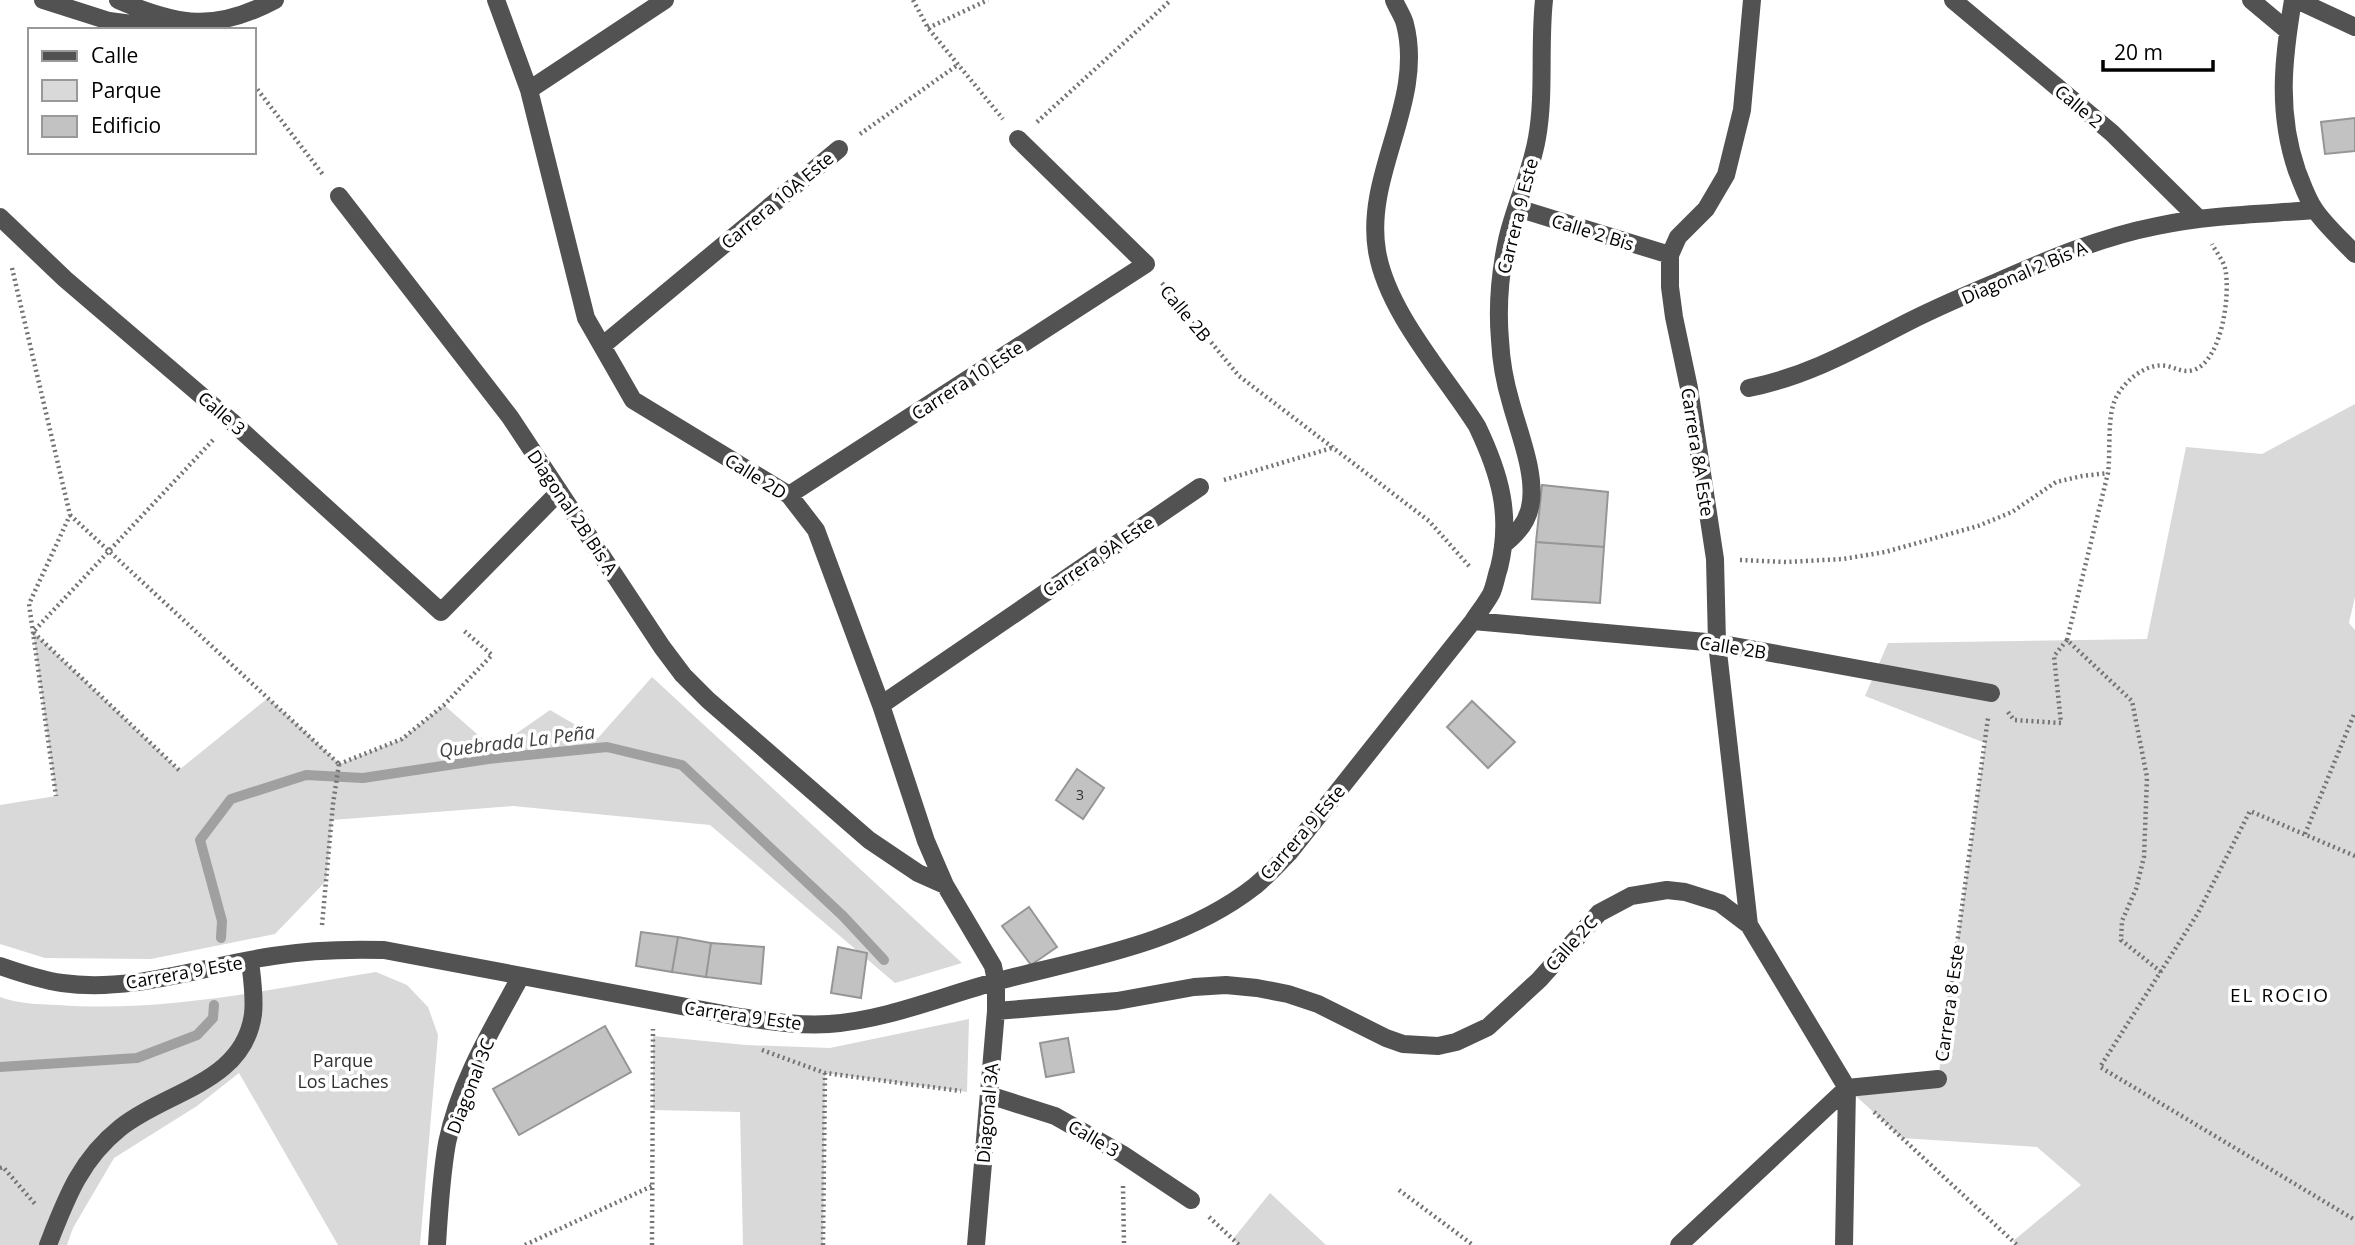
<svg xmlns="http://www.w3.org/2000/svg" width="2355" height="1245" viewBox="0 0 2355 1245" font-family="'Open Sans',sans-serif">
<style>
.green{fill:#d9d9d9}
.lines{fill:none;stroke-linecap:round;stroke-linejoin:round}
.stream{stroke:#a0a0a0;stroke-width:10}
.building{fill:#c2c2c2;stroke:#969696;stroke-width:2}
.path{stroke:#747474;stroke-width:4.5;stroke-dasharray:2 3.5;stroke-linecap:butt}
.minor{stroke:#525252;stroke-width:18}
.labels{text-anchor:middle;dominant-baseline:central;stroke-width:7;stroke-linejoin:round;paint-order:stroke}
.number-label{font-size:14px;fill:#303030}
.street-label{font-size:18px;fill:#000;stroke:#fff}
.park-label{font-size:18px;fill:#303030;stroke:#fff}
.water-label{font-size:19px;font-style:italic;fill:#414141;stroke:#fff}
.neighbourhood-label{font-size:19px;letter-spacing:2px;fill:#000;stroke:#fff}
</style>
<rect width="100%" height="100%" fill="#fff"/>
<path class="green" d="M2355,404V597L2349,623L2355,630V1245H2017L2013,1241L2081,1185L2037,1147L1902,1138L1847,1088L1938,1079L1985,743L1865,696L1888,643L2147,639L2186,447L2262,454Z
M33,632L179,770L268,698L340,764L402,739L444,705L494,749L550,710L598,738L652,677L962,963L895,983L710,825L513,806L332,820L326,881L275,934L151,959L45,958L0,944V805L56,796Z
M376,972L407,985L428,1007L438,1035L420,1245H338L239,1073L197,1106L114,1158L73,1228L67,1245H0V997C18,1004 38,1004 58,1005C163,1013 272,989 376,972Z
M969,1019L967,1092L825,1073L823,1245H743L740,1112L653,1110V1036L746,1045L830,1048Z
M1270,1193L1326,1245H1239L1233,1239Z"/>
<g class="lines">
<path class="stream" d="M221,938L222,921L200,840L231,799L306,775L363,778L488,759L607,747L682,765L843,916L884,960
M0,1067L137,1058L197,1035L213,1018L214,1005"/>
</g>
<path class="building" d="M2355,118V151L2325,154L2321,122Z
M1542,485L1608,492L1604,547L1536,542Z
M1536,542L1604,547L1600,603L1532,599Z
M1472,701L1515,742L1488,768L1447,727Z
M1077,769L1104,788L1083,819L1056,800Z
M1029,907L1057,947L1031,965L1002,926Z
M641,932L678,937L672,972L636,966Z
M678,937L711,943L706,977L672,972Z
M711,943L764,947L761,984L706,977Z
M838,947L867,953L861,998L831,993Z
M605,1026L631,1072L519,1135L493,1089Z
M1068,1038L1074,1072L1046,1077L1040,1043Z"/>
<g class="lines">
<path class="path" d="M913,0L928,28L1003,119
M928,28L988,0
M254,85L324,176
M1037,122L1171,0
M860,134L959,64
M12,268L70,515L29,604L56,796
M1162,283L1239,376L1429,521L1470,567
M1224,480L1335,447
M70,515L339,764
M1740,560L1786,562L1843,559L1885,552L1978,526L2012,512L2056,482L2082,476L2108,473
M2067,640L2108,473C2111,450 2106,412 2118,394C2127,379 2148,362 2167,366C2176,368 2183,373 2193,370C2222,362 2231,293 2225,268C2223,260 2216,252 2212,244
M2008,712L2014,720L2061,723L2054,656L2067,640L2132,701L2147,777L2144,857L2136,889L2122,921L2121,940L2161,972
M339,764L402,739L444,705L492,655L462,629
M179,770L33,632L214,439
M2305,834L2355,712
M2355,856L2250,811L2198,913L2100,1067L2355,1220
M322,925L333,804L339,764
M762,1050L825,1073L961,1091
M1942,1053L1988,718
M1874,1112L2017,1245
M0,1168L3,1167L35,1204
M1123,1186L1124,1245
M1399,1190L1473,1245
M1209,1217L1239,1245
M525,1245L652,1186
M652,1245L653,1029
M823,1245L825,1073"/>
<path class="minor" d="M43,0L109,21L155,27L206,23
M118,0C178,26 215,32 275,0
M496,0L529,90L586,318L633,400L789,495L816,530L881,705L926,841L945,885L993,966L996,981V1011L976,1245
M1953,0L2112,133L2199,219
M2251,0L2288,31
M2293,0C2283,59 2277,113 2297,171C2302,183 2307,199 2315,210C2326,226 2342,240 2355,254
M2297,0L2355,27
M529,90L665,0
M339,196L510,417L662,647L683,675L708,700L869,840L918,873L945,885
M1517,208L1670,255
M0,217L65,279L231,421L441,612L559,492
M602,346L839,149
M1749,388C1809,376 1857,348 1910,321C1938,307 1968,294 1997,282C2049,259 2101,237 2157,226C2208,215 2262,214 2315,210
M789,495L1146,264L1018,139
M1503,545C1516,535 1527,523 1530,507C1537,476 1519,433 1511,403C1505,383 1501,361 1500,340C1497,306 1500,273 1507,240C1515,205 1531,173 1537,138C1545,93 1539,46 1544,0
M1473,621L1717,643L1991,693
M881,705L1200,487
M1749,925L1717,643L1715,559L1689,388L1674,317L1670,287V255L1678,237L1706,209L1726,175L1742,110L1752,0
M0,966C20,973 41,980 62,983C133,993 203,966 273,956C310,950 347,949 384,950L740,1017C769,1021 799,1026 829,1024C887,1020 942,996 998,981C1086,958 1181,944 1255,886C1267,876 1278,864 1289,853L1473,621C1479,612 1486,603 1491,594C1495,586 1496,576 1499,568C1512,515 1500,474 1477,426C1444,374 1387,312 1377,251C1364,174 1425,102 1405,24C1403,16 1397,8 1394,0
M996,1011L1117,1001L1194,987L1226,985L1257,988L1288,994L1318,1004L1386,1038L1403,1044L1438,1046L1456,1042L1488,1027L1539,980L1599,913L1631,896L1667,890L1685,892L1720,903L1749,925L1847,1088
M989,1095L1055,1116L1122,1154L1191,1200
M48,1245C66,1199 80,1160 120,1128C166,1091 244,1083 253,1014C255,997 252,978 250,961
M437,1245C439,1211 441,1177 447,1143C459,1083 492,1029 521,976
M1679,1245L1847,1088L1938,1079
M1844,1245L1847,1088"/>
</g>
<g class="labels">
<g class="number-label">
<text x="1080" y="794">3</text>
</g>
<g class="street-label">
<text transform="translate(2079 106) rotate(40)">Calle 2</text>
<text transform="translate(777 200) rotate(-40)">Carrera 10A Este</text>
<text transform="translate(1517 216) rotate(-76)">Carrera 9 Este</text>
<text transform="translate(1593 232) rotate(17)">Calle 2 Bis</text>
<text transform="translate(2024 272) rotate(-23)">Diagonal 2 Bis A</text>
<text transform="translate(1186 313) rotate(50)">Calle 2B</text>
<text transform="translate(967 380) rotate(-33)">Carrera 10 Este</text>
<text transform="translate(222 413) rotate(41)">Calle 3</text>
<text transform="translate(1698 452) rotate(81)">Carrera 8A Este</text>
<text transform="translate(756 476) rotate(32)">Calle 2D</text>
<text transform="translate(573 512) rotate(56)">Diagonal 2B Bis A</text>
<text transform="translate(1098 556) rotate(-34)">Carrera 9A Este</text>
<text transform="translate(1733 647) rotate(9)">Calle 2B</text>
<text transform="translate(1302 832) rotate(-49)">Carrera 9 Este</text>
<text transform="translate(1571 943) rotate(-48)">Calle 2C</text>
<text transform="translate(184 972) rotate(-10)">Carrera 9 Este</text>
<text transform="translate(1949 1003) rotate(-82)">Carrera 8 Este</text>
<text transform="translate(743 1015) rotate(8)">Carrera 9 Este</text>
<text transform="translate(470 1086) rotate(-69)">Diagonal 3C</text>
<text transform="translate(987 1113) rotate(-85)">Diagonal 3A</text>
<text transform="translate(1094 1138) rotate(30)">Calle 3</text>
</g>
<g class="park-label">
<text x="343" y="1060">Parque<tspan x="343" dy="21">Los Laches</tspan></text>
</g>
<g class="water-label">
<text transform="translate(517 741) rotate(-7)">Quebrada La Peña</text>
</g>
<g class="neighbourhood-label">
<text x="2280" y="995">EL ROCIO</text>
</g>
</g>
<rect x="28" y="28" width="228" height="126" fill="#ffffff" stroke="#999999" stroke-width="2"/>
<rect x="42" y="51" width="35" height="10" fill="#525252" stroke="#999999" stroke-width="2"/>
<text x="91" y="63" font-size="21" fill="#000000">Calle</text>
<rect x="42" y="80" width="35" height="21" fill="#d9d9d9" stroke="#999999" stroke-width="2"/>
<text x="91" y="98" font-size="21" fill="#000000">Parque</text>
<rect x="42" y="116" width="35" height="21" fill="#c2c2c2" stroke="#999999" stroke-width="2"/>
<text x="91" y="133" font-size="21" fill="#000000">Edificio</text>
<path d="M2103 60v10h110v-10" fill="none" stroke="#000000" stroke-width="3.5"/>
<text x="2114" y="60" font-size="21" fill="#000000" stroke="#ffffff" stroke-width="5" paint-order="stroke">20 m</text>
</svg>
